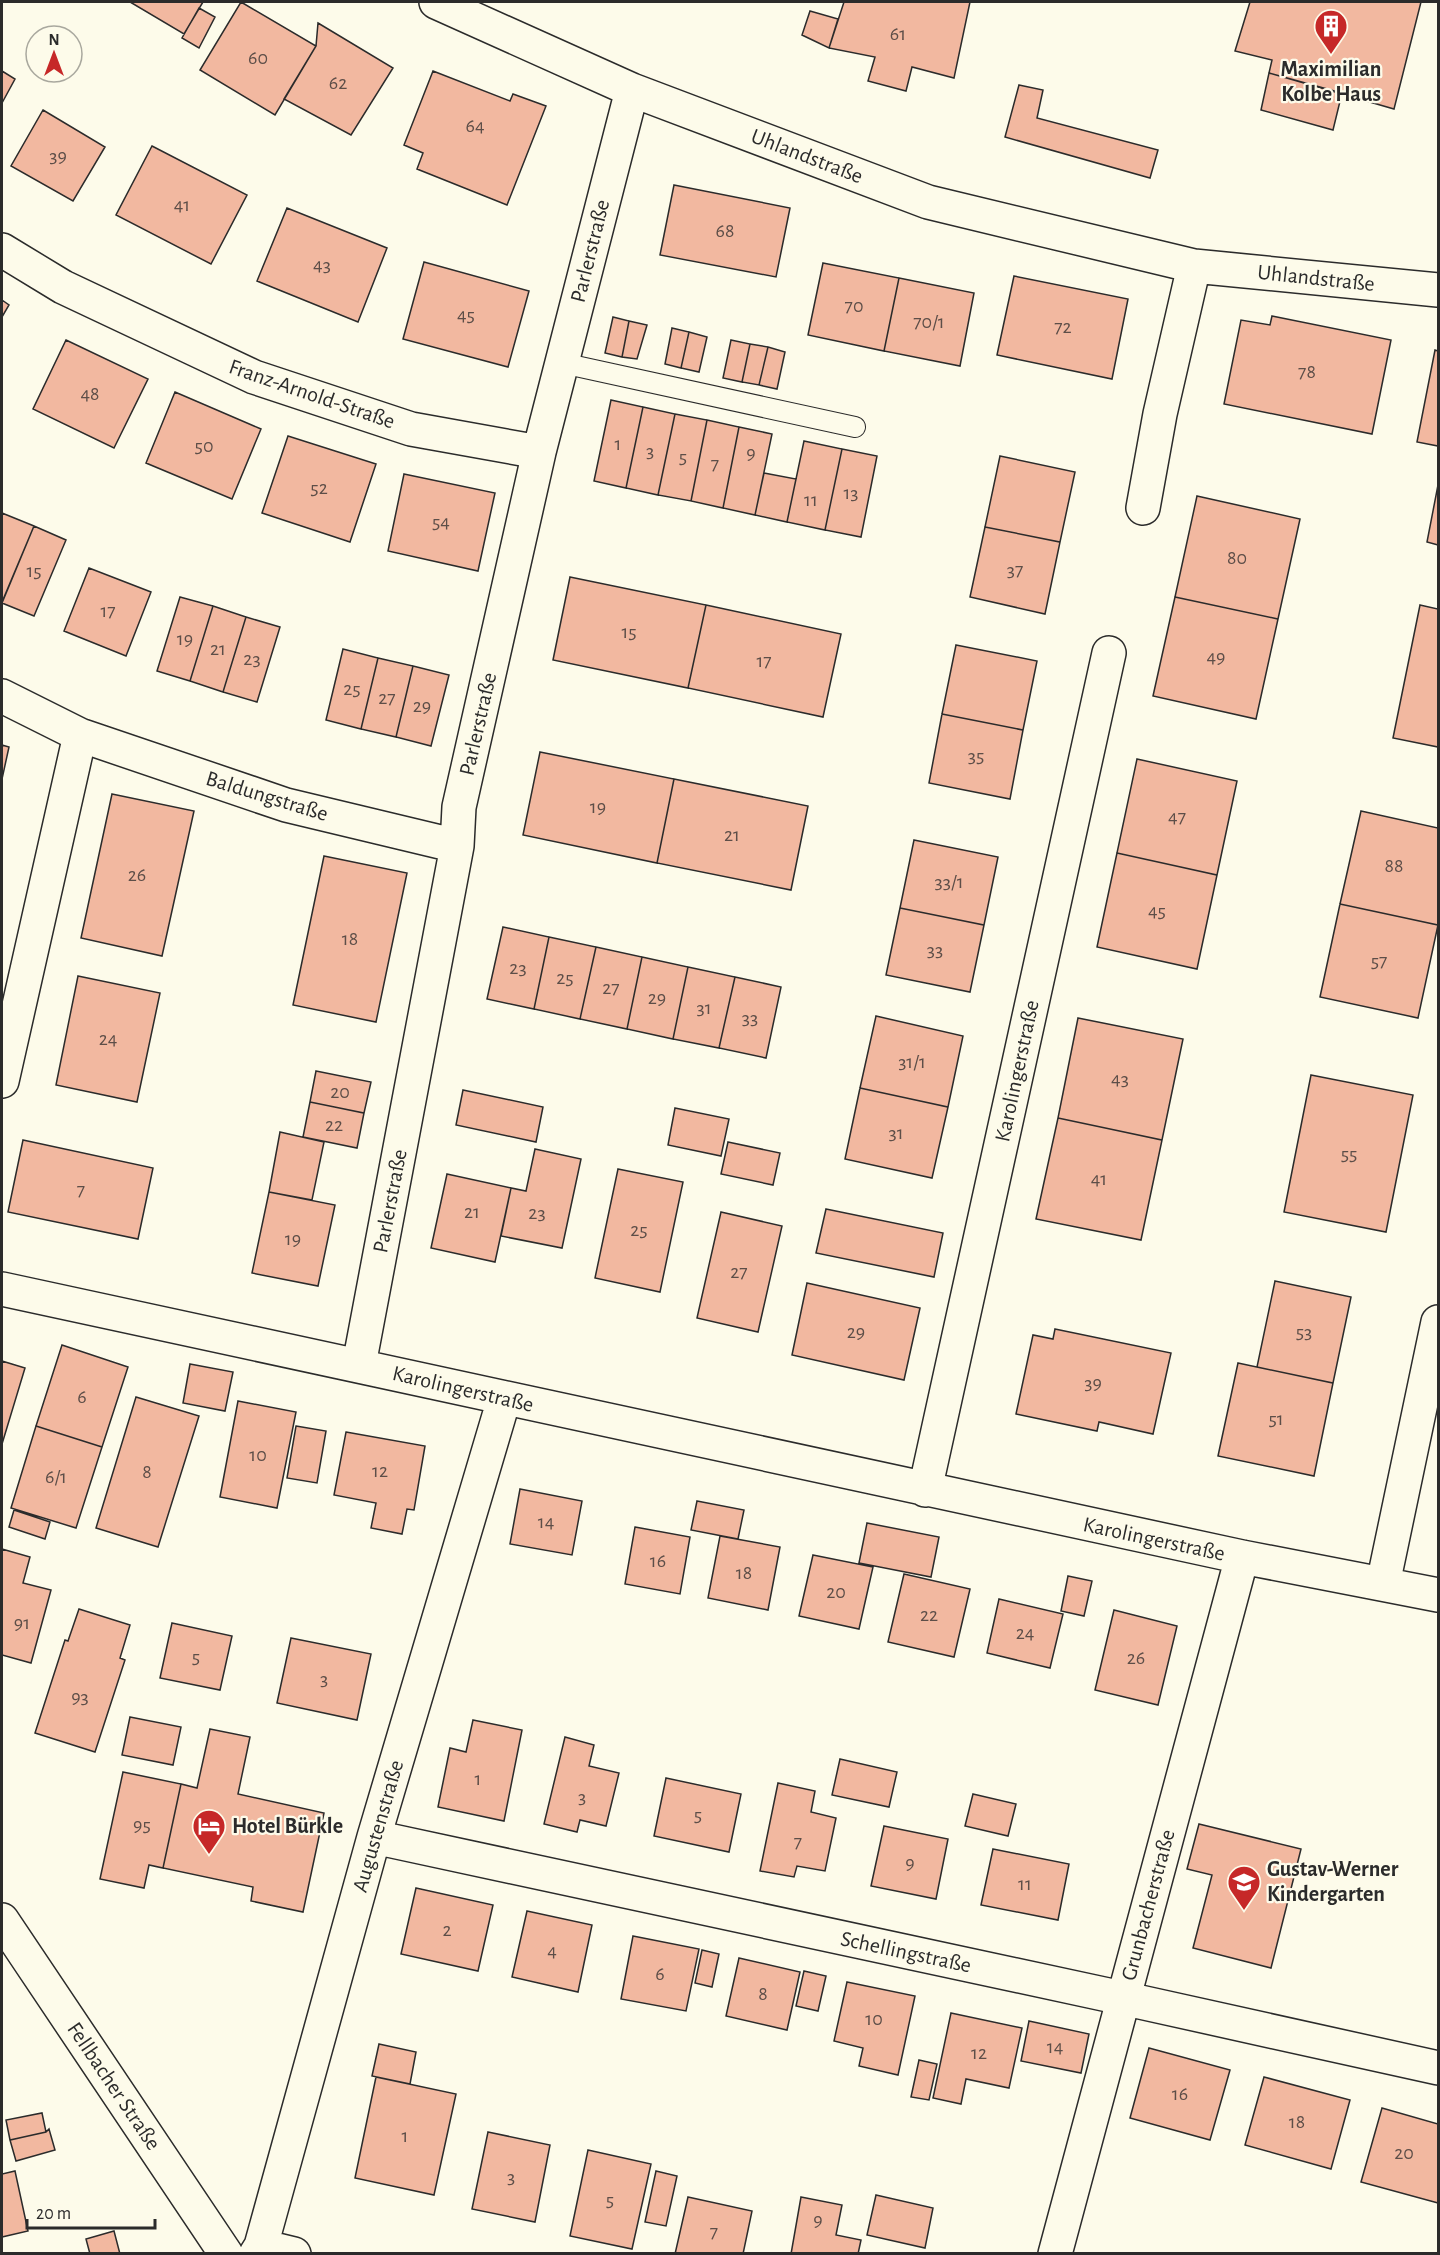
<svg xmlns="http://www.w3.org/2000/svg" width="1440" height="2255" viewBox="0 0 1440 2255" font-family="'Alegreya Sans',sans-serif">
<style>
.building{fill:#f2b8a0;stroke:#2b2b2b;stroke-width:1.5}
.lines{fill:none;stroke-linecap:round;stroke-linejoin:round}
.lane-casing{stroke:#2b2b2b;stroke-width:22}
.street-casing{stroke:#2b2b2b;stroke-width:36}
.secondary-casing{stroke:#2b2b2b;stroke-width:36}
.lane{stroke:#fdfbea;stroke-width:20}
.street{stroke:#fdfbea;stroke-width:33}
.secondary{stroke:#fdfbea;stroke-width:33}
.labels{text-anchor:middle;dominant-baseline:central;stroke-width:4.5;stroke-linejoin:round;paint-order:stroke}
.number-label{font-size:20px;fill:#5d4e48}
.poi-label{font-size:22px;font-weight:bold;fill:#2b2b2b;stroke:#fdfbea;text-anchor:start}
.street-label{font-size:22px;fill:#2b2b2b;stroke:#fdfbea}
</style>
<rect width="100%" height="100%" fill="#fdfbea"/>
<path class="building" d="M130,2H203L184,34Z
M241,2L316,46L275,115L200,70Z
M844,2H970L954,78L912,67L906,91L868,81L875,57L829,48Z
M1250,2H1421L1394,109L1269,73L1272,60L1235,51Z
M199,8L215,17L199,48L182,38Z
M810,11L838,19L829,48L802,35Z
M318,23L393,68L351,135L284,99L316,46Z
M2,71L15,79L2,103Z
M433,71L510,101L513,94L546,106L507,205L417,169L423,153L404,145Z
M1269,73L1342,93L1333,130L1261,110Z
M1019,85L1043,90L1037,118L1158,150L1150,178L1005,137Z
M43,110L105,147L73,201L11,166Z
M152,146L247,195L211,264L116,215Z
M674,185L790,208L776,277L660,255Z
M287,208L387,248L358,322L257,281Z
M424,262L529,291L508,367L403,339Z
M823,263L899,278L884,351L808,335Z
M1014,276L1128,299L1112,379L997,355Z
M899,278L974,293L960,366L884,351Z
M2,300L9,305L2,317Z
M1272,316L1391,340L1372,434L1224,404L1241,320L1270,325Z
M613,317L629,321L622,357L605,353Z
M629,321L647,325L637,359L622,357Z
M672,328L689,332L681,368L665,364Z
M689,332L707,337L699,372L681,368Z
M66,340L148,379L114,448L33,409Z
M731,340L750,344L742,382L723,378Z
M750,344L768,347L759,385L742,382Z
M768,347L785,352L777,389L759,385Z
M1435,350L1438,351V446L1417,442Z
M175,392L261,429L232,499L146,463Z
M611,400L643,407L626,488L594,481Z
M643,407L675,414L658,495L626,488Z
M675,414L707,420L691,501L658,495Z
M707,420L739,427L723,508L691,501Z
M739,427L772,434L755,515L723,508Z
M288,436L376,464L350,542L262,513Z
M804,441L842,449L825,530L787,522Z
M842,449L877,456L861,537L825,530Z
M1000,456L1075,472L1060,542L985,527Z
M764,473L796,479L787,522L755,515Z
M404,474L495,493L478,571L388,551Z
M1438,485V545L1427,542Z
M1197,496L1300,519L1278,619L1175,597Z
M2,513L34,526L2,602Z
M34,526L66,540L34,616L2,603Z
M985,527L1060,542L1045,614L970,597Z
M89,568L151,592L126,656L64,631Z
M570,577L706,605L688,688L553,660Z
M180,597L213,606L190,681L157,671Z
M1175,597L1278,619L1256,719L1153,696Z
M706,605L841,634L823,717L688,688Z
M1420,605L1438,609V747L1393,738Z
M213,606L246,617L223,692L190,681Z
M246,617L280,627L257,702L223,692Z
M956,645L1037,661L1023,730L942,714Z
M343,649L378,658L361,729L326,720Z
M378,658L413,666L396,737L361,729Z
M413,666L449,675L431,746L396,737Z
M942,714L1023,730L1010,799L929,783Z
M2,745L9,747L2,779Z
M540,752L674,779L657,863L523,835Z
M1137,759L1237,781L1217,875L1117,853Z
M674,779L808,806L791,890L657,863Z
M112,794L194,811L162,956L81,938Z
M1361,811L1438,828V925L1340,904Z
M914,840L998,857L984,925L900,908Z
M1117,853L1217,875L1197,969L1097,947Z
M324,856L407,873L376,1022L293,1005Z
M1340,904L1438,925L1418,1018L1320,997Z
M900,908L984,925L970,992L886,975Z
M503,927L549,937L534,1009L487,999Z
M549,937L596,947L580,1019L534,1009Z
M596,947L642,957L627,1029L580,1019Z
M642,957L688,967L673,1039L627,1029Z
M688,967L735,977L719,1048L673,1039Z
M78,976L160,993L137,1102L56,1085Z
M735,977L781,987L766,1058L719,1048Z
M876,1016L963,1036L948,1107L860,1088Z
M1078,1018L1183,1039L1162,1140L1058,1118Z
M316,1071L371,1082L364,1113L310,1102Z
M1311,1075L1413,1095L1386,1232L1284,1212Z
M860,1088L948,1107L932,1178L845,1159Z
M463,1090L543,1107L536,1142L456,1125Z
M310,1102L364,1113L357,1148L303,1137Z
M675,1108L729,1119L721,1156L668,1145Z
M1058,1118L1162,1140L1141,1240L1036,1219Z
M280,1132L324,1142L312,1200L269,1192Z
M23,1140L153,1168L138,1239L8,1212Z
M728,1142L780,1153L773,1185L721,1174Z
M535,1149L581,1159L562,1248L501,1236L511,1188L526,1191Z
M618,1169L683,1182L660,1292L595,1278Z
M447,1174L511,1188L495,1262L431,1248Z
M269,1192L335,1205L318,1286L252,1273Z
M826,1209L943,1233L934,1277L816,1253Z
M721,1212L782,1226L758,1332L697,1318Z
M1275,1281L1351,1297L1333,1383L1257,1367Z
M807,1283L920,1308L904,1380L792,1355Z
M1055,1329L1171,1353L1153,1434L1099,1422L1097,1431L1016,1414L1033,1335L1053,1339Z
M62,1345L128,1367L102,1447L36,1426Z
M2,1361L25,1368L2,1444Z
M1238,1363L1333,1383L1314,1476L1218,1456Z
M190,1364L233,1372L225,1411L183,1403Z
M136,1397L199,1416L158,1547L96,1528Z
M238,1401L296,1412L277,1508L220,1497Z
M36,1426L102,1447L76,1528L11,1508Z
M296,1426L326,1431L317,1483L287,1478Z
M346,1432L425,1446L414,1510L407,1509L402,1534L371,1528L376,1503L334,1495Z
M520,1489L582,1501L572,1555L510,1544Z
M697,1501L744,1510L738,1539L691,1530Z
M14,1510L50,1522L45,1539L9,1527Z
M867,1523L939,1537L931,1577L859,1563Z
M635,1527L690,1537L680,1594L625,1584Z
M720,1536L780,1547L768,1610L708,1598Z
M2,1549L30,1557L23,1583L51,1590L31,1663L2,1655Z
M813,1555L873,1567L859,1629L799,1616Z
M904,1574L970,1589L954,1657L888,1642Z
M1068,1576L1092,1581L1084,1616L1061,1611Z
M999,1599L1063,1614L1050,1668L987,1653Z
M79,1609L130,1625L120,1658L125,1660L95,1752L35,1733L65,1640L68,1641Z
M1114,1610L1177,1626L1158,1705L1095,1690Z
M172,1623L232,1636L220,1690L160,1678Z
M291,1638L371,1654L357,1720L277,1703Z
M130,1717L181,1727L173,1765L122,1755Z
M473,1720L522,1730L504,1821L438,1807L450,1748L466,1752Z
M210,1729L250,1737L238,1794L324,1813L303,1912L251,1901L253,1887L163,1868L181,1784L197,1788Z
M565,1737L594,1745L589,1766L619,1773L606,1826L580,1820L577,1832L544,1824Z
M840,1759L897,1772L889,1807L832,1795Z
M123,1772L181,1784L163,1868L149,1865L144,1888L100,1879Z
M666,1778L741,1794L729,1852L654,1836Z
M778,1783L815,1791L811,1812L836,1818L825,1871L797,1866L794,1877L760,1871Z
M973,1794L1016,1804L1008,1836L965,1826Z
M1199,1824L1301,1849L1271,1968L1193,1948L1212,1875L1187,1869Z
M884,1826L948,1839L936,1899L871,1886Z
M993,1849L1069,1864L1058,1920L981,1905Z
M416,1888L493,1905L478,1971L401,1954Z
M527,1911L592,1925L578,1992L512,1977Z
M633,1936L699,1949L686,2011L621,1999Z
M702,1950L719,1954L712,1987L695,1983Z
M739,1958L800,1972L787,2030L726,2016Z
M804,1971L826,1976L818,2011L796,2006Z
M847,1982L915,1996L898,2075L859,2066L863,2048L834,2041Z
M951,2013L1022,2028L1009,2088L966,2079L961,2104L933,2098Z
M1029,2021L1089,2034L1081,2073L1021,2061Z
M379,2044L416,2052L410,2084L372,2076Z
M1149,2048L1230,2070L1210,2140L1130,2118Z
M919,2060L937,2064L929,2100L911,2097Z
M376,2077L456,2094L434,2195L355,2178Z
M1264,2077L1350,2100L1331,2169L1245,2145Z
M1382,2108L1438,2124V2203L1361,2182Z
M42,2113L46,2132L10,2140L6,2120Z
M49,2129L55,2150L16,2161L10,2140L46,2132Z
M488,2132L550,2145L535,2222L472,2209Z
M588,2150L651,2164L632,2249L570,2236Z
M15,2171L28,2231L2,2237V2174Z
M656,2171L677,2176L666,2226L645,2222Z
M876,2195L933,2208L925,2248L867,2235Z
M688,2197L752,2211L743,2254H675Z
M801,2197L842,2205L836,2235L861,2240L858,2254H791Z
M114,2231L120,2254H90L86,2239Z"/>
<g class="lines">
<defs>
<path id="lane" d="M562,363L855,427"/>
<path id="street" d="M436,2L632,90L928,202L1194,266L1438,290
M2,250L63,287L254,377L411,429L539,452
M1143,508L1160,414L1194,266
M2,696L80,735L286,805L457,846
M2,1081L80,735
M2,1289L1242,1557L1438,1595
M359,1365L457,846L459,807L539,452L632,90
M925,1490L1109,653
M1383,1584L1438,1322
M374,1837L1122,1998L1438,2068
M261,2246L294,2254
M256,2254L261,2246L374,1837L504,1399
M1055,2254L1242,1557"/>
<path id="secondary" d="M2,1920L226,2254"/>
</defs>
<use href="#lane" class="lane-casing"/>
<use href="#street" class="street-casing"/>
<use href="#secondary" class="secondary-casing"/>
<use href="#lane" class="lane"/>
<use href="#street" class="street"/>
<use href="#secondary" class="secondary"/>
</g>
<defs>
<symbol id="building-pin" viewBox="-11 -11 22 30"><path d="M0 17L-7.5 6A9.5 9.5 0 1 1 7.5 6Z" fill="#c62828" stroke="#fdfbea"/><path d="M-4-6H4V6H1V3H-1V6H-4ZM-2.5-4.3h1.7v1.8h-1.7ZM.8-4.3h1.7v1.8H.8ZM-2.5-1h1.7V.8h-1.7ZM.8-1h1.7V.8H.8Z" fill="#fff"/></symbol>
<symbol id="hotel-pin" viewBox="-11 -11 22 30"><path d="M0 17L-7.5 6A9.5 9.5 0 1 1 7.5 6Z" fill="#c62828" stroke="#fdfbea"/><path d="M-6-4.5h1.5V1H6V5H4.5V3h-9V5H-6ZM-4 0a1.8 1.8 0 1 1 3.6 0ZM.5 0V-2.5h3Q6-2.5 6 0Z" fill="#fff"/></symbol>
<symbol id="school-pin" viewBox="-11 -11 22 30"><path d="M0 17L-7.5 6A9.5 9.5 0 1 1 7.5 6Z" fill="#c62828" stroke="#fdfbea"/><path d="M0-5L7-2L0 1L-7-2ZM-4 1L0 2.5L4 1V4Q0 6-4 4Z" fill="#fff"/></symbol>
</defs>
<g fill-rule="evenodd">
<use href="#building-pin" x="1312" y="7" width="38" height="52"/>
<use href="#hotel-pin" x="190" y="1807" width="38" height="52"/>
<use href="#school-pin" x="1225" y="1863" width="38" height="52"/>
</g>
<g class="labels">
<g class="number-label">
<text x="898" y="34">61</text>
<text x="258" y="58">60</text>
<text x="338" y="83">62</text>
<text x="475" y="126">64</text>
<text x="58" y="156">39</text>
<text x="182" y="205">41</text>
<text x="725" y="231">68</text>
<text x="322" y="265">43</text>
<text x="854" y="306">70</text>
<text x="466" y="315">45</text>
<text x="929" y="322">70/1</text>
<text x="1063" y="327">72</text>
<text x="1307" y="372">78</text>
<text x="90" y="394">48</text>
<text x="618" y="444">1</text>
<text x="204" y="446">50</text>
<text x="650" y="451">3</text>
<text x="751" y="453">9</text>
<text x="683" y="457">5</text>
<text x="715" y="464">7</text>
<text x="319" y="488">52</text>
<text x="851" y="493">13</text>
<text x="811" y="500">11</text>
<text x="441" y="522">54</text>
<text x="1237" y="558">80</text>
<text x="1015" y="570">37</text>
<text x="34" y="571">15</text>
<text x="108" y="611">17</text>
<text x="629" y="632">15</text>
<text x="185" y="639">19</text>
<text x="218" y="649">21</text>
<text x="1216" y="657">49</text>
<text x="252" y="659">23</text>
<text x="764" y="661">17</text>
<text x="352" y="689">25</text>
<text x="387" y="698">27</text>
<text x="422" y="706">29</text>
<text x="976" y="756">35</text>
<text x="598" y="807">19</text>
<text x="1177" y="817">47</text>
<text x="732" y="835">21</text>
<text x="1394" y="866">88</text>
<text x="137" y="875">26</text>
<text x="949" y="882">33/1</text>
<text x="1157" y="911">45</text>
<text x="350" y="939">18</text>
<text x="935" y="950">33</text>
<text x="1379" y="961">57</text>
<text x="518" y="968">23</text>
<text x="565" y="978">25</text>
<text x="611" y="988">27</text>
<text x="657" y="998">29</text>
<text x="704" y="1008">31</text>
<text x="750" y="1018">33</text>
<text x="108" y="1039">24</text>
<text x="912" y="1062">31/1</text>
<text x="1120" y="1079">43</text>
<text x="340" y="1092">20</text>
<text x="334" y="1125">22</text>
<text x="896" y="1133">31</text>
<text x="1349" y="1154">55</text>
<text x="1099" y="1179">41</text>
<text x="81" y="1190">7</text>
<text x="472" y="1212">21</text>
<text x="537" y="1213">23</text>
<text x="639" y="1230">25</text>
<text x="293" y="1239">19</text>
<text x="739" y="1272">27</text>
<text x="856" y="1332">29</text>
<text x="1304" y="1332">53</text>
<text x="1093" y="1383">39</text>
<text x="82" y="1397">6</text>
<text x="1276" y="1419">51</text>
<text x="258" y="1455">10</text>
<text x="380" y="1471">12</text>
<text x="147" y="1472">8</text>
<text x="56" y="1477">6/1</text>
<text x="546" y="1522">14</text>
<text x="658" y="1561">16</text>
<text x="744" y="1573">18</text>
<text x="836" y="1592">20</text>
<text x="929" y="1615">22</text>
<text x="22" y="1623">91</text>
<text x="1025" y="1633">24</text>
<text x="196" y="1657">5</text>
<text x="1136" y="1658">26</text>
<text x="324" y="1679">3</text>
<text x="80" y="1697">93</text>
<text x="478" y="1779">1</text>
<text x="582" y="1797">3</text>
<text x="698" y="1815">5</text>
<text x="142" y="1825">95</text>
<text x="798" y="1842">7</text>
<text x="910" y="1863">9</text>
<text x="1025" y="1884">11</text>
<text x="447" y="1930">2</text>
<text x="552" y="1951">4</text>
<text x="660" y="1974">6</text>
<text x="763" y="1994">8</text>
<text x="874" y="2019">10</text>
<text x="1055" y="2047">14</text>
<text x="979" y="2053">12</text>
<text x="1180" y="2094">16</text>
<text x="1297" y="2122">18</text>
<text x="405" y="2136">1</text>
<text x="1404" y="2153">20</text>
<text x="511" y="2177">3</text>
<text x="610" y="2200">5</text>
<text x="818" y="2220">9</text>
<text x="714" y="2232">7</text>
</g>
<g class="poi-label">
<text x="1331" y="69" text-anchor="middle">Maximilian<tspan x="1331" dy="25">Kolbe Haus</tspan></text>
<text x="232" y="1826">Hotel Bürkle</text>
<text x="1267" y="1869">Gustav-Werner<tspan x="1267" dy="25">Kindergarten</tspan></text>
</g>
<g class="street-label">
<text transform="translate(807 156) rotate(21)">Uhlandstraße</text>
<text transform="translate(590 251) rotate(-76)">Parlerstraße</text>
<text transform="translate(1316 278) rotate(6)">Uhlandstraße</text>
<text transform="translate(312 394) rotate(19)">Franz-Arnold-Straße</text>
<text transform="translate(478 724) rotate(-77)">Parlerstraße</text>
<text transform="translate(267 796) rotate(17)">Baldungstraße</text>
<text transform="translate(1017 1071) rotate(-78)">Karolingerstraße</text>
<text transform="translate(390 1201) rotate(-79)">Parlerstraße</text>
<text transform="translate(463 1389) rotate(13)">Karolingerstraße</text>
<text transform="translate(1154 1539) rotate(12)">Karolingerstraße</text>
<text transform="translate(378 1826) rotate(-74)">Augustenstraße</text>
<text transform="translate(1148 1905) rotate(-75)">Grunbacherstraße</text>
<text transform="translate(906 1952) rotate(12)">Schellingstraße</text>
<text transform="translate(114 2086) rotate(56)">Fellbacher Straße</text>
</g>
</g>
<rect width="1440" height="2255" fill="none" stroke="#2b2b2b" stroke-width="6"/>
<g transform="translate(54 54)"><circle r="28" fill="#fdfbea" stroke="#a9a89e" stroke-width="1.5"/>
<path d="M0-4.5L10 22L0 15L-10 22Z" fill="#c62828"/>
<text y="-9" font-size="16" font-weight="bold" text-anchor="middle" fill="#2b2b2b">N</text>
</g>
<path d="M27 2219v9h128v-9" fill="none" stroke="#2b2b2b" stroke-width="3"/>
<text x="36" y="2219" font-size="18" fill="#2b2b2b" stroke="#fdfbea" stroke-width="4.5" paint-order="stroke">20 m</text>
</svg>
